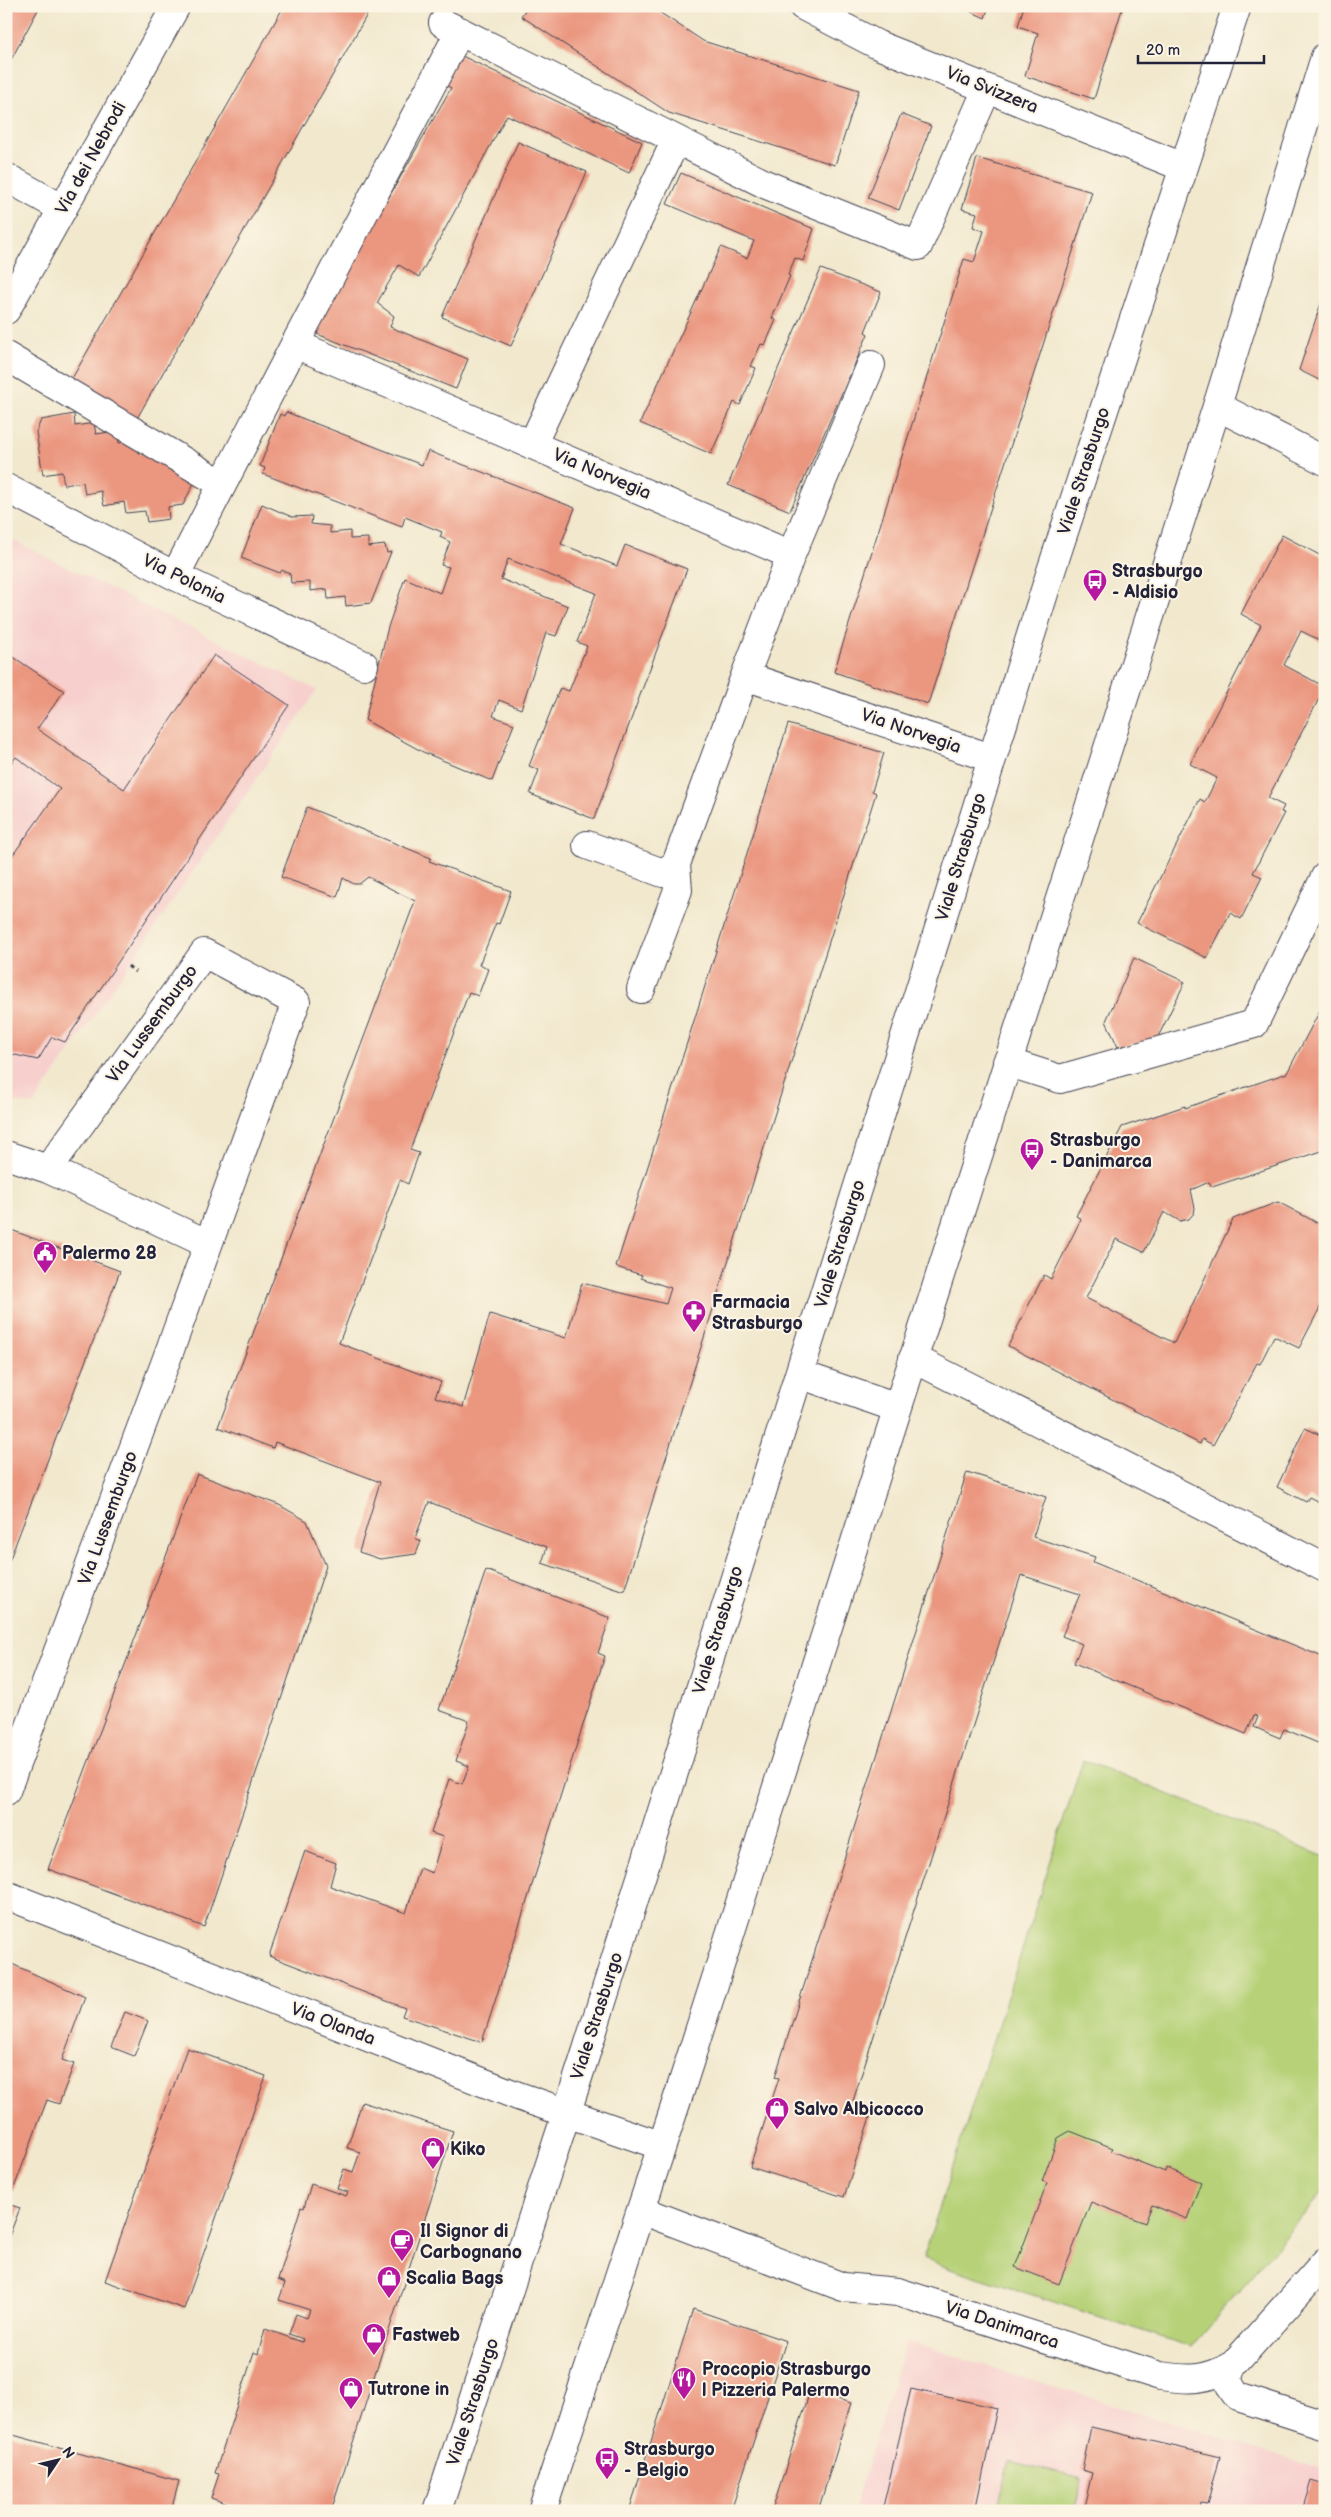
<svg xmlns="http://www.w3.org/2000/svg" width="1331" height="2517" viewBox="0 0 1331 2517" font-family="'Balsamiq Sans',sans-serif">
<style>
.built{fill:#f7d0ce}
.green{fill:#b6d177;stroke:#6c7a59}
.building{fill:#eb967f}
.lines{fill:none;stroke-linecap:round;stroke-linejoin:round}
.minor-casing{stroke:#414051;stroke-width:30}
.path{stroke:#414051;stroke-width:3;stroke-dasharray:4 4;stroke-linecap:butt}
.minor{stroke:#fff;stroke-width:28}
.labels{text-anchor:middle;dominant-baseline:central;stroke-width:4;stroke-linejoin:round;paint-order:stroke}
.street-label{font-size:18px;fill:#22223b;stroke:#fcf5e5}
.poi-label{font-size:18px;font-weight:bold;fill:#22223b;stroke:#fcf5e5;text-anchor:start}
</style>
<rect width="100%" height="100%" fill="#fcf5e5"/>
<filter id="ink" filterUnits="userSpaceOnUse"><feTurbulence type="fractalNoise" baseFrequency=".02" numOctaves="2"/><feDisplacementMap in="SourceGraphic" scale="10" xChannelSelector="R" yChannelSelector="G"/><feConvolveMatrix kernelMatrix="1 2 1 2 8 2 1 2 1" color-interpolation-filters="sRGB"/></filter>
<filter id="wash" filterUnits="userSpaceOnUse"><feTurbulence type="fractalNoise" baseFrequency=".0096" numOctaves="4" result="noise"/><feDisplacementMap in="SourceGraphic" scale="20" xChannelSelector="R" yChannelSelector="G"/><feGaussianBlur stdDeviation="1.12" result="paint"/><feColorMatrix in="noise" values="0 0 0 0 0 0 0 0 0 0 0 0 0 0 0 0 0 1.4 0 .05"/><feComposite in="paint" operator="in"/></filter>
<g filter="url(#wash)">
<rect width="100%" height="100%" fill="#f1e8cd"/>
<path class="built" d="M6,537L317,690L33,1105L6,1100Z
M906,2341L1325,2470V2511H853Z"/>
<path class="green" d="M1083,1760L1325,1857V2190L1191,2347L923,2259Z
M1009,2461L1082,2479L1074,2511H997Z"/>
<g id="blocks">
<path class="building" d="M6,6H40L6,69Z
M284,6H372L136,420L70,382Z
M528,6H650L703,41L859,90L835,165L669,113L521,16Z
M959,6H989L985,18Z
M1024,6H1123L1094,99L1025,76L1038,33L1018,26Z
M458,54L642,142L629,173L507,115L419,277L399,265L377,303L394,316L390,327L468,359L456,389L317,334L333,281L360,248L451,88L444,84Z
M901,114L931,126L899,210L868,198Z
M518,142L587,172L511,346L442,317Z
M977,158L1092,192L928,704L834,672L964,259L974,262L984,231L973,227L977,213L962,209Z
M681,173L814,229L803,261L795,258L788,275L790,276L772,318L776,320L765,345L761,344L751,366L756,368L740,405L734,402L711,454L640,423L721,247L747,258L754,241L667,204Z
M821,269L881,292L865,332L868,334L790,511L728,485Z
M1324,294L1325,295V383L1299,370Z
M286,412L422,465L428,451L575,508L561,544L617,566L625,545L687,569L594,819L530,794L539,770L529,766L560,688L569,691L587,646L577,642L596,593L508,559L501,579L568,606L556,636L546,633L521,709L499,700L493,716L514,724L492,781L423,752L365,720L388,627L405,578L440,593L449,567L441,565L450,542L440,537L442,532L405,517L402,527L263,474L265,468L260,466L280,414L284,416Z
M74,414L75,426L94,423L96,434L117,431L119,443L137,440L139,453L157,450L200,471L183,505L168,507L169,519L147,522L145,511L126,513L124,502L104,506L101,491L85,494L83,482L64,485L62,472L43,475L36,432L41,420Z
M262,504L292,517L312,516L311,524L330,526V533L350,531V539L368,538V547L385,545L387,553L391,552L371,603L346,606L345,597L328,599L327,589L310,591V582L291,583L290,574L282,570L280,573L241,558Z
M1282,535L1325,558V643L1301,631L1284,665L1325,687L1268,798L1284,806L1281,812L1284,813L1253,873L1262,877L1241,919L1230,913L1207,958L1137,923L1200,799L1205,802L1217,778L1190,764L1261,625L1241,614Z
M6,652L64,691L37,729L124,789L214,655L289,705L65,1042L52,1037L38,1060L6,1053V874L12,866L7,863L60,789L16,757L6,769Z
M788,724L884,753L872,791L876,793L624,1591L542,1563L547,1547L429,1502L415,1538L421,1541L416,1554L380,1559L359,1552L380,1482L275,1442L273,1448L218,1427L415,901L368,877L359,884H354L343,878L337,897L281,877L307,807L421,854L431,858L429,861L511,891L499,924L496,923L479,965L488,969L478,996L469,992L410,1150L419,1153L408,1184L400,1180L339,1343L441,1382L435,1397L463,1407L490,1314L566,1338L582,1283L666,1304L671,1288L641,1278L642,1275L616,1267Z
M1134,958L1185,982L1157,1039L1118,1047L1106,1021Z
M1325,1001V1150L1212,1187L1209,1182L1191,1190L1195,1208L1194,1213L1189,1219L1180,1221L1164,1212L1144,1252L1116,1239L1086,1298L1174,1343L1233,1219L1278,1202L1325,1227V1298L1299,1348L1274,1336L1260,1364L1257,1363L1213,1445L1202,1439L1200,1444L1008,1346L1044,1275L1051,1279L1081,1219L1076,1216L1122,1127L1185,1106V1108L1287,1073Z
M6,1228L120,1271L6,1569Z
M1305,1428L1325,1437V1505L1309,1497L1306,1502L1277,1487Z
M967,1472L1046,1497L1033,1537L1095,1557L1093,1562L1325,1658V1746L1284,1729L1280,1738L1254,1727L1258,1717L1254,1715L1246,1734L1074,1663L1082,1644L1062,1636L1080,1594L1021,1575L853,2101L873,2108L844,2197L750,2167L779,2078L775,2077Z
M197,1474L279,1505L307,1521L326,1566L204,1927L48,1869Z
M486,1570L610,1618L598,1653L605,1656L482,2042L402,2016L405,2008L269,1956L305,1851L336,1863L330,1886L406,1913L420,1868L432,1873L443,1837L431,1833L449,1779L462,1784L469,1766L456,1761L469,1721L439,1710Z
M12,1964L85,1997L62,2060L74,2064L59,2104L47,2100L8,2204L20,2208L6,2244V1980Z
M125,2012L148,2021L134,2056L111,2047Z
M187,2048L266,2076L184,2309L105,2281Z
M362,2102L453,2131L331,2511H247L211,2498L219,2474L215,2473L254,2352L258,2354L265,2329L302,2342L303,2339L289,2334L296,2314L307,2318L310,2310L279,2300L285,2283L278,2280L301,2207L304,2208L311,2184L346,2196L348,2192L337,2189L344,2169L353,2172L360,2152L347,2148Z
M1070,2131L1113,2148L1111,2151L1165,2172L1166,2168L1201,2182L1187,2219L1152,2205L1145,2223L1091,2202L1059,2284L1015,2267L1047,2183L1042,2181L1058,2138Z
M693,2309L786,2341L731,2511H629Z
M911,2389L997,2408L975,2511H882Z
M810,2391L851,2403L818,2511H772Z
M1091,2427L1220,2457L1207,2504L1201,2503L1199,2511H1083L1092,2473L1082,2470Z
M6,2433L179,2481L171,2511H6Z
M1311,2481L1325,2485V2511H1302Z"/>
</g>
</g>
<g filter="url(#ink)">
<use href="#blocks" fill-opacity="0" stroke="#414051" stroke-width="1"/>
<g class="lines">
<defs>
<path id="minor" d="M803,6L878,45L1183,167
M443,23L767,185L918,246L987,89
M6,177L63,209
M6,310L176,6
M295,344L460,31
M6,356L222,484
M1217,406L1325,461
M532,445L676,140
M6,488L175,576L364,665
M791,555L871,365
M175,576L295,344L791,555L745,676L991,758
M587,845L663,873L676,864L745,676
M641,989L678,890L676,864
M1007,1062L1060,1079L1254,1024L1325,877
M6,1155L48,1169L204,953L296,1002L167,1358L6,1791
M48,1169L208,1244
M913,1358L1325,1568
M799,1374L897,1408
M6,1895L518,2096L662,2146
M641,2210L843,2287L898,2292L1160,2376C1190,2380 1204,2381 1232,2366L1325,2262
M1232,2366C1226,2380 1228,2385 1238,2397L1325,2425
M437,2511L585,2056L1051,571L1237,6
M542,2511L681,2088L1217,406L1325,57"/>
</defs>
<use href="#minor" class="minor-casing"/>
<path class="path" d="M128,966L135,972"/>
<use href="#minor" class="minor"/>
</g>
</g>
<defs>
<symbol id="bus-pin" viewBox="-11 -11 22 30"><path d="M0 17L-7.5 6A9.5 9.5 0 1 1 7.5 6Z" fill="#b5179e" stroke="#fcf5e5"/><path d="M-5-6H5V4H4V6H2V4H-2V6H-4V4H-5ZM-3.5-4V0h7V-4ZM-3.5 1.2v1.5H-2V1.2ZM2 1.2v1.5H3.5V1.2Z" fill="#fff"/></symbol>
<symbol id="civic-pin" viewBox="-11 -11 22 30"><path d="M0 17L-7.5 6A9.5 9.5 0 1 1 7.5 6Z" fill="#b5179e" stroke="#fcf5e5"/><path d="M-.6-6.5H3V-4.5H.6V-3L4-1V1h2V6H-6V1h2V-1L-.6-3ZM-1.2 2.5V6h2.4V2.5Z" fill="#fff"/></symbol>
<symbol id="pharmacy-pin" viewBox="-11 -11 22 30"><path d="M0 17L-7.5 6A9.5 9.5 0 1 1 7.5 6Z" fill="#b5179e" stroke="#fcf5e5"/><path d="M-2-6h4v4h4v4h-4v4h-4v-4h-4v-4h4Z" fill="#fff"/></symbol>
<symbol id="shop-pin" viewBox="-11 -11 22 30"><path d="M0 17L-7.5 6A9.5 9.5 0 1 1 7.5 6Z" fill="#b5179e" stroke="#fcf5e5"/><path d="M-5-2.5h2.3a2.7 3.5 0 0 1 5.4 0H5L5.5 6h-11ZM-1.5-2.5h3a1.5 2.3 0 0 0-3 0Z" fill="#fff"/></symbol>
<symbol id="cafe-pin" viewBox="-11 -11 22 30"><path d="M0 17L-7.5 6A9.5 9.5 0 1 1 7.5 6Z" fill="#b5179e" stroke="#fcf5e5"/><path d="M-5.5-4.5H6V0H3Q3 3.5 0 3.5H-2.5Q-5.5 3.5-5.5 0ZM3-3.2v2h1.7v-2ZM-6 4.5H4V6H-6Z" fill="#fff"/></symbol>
<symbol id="restaurant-pin" viewBox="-11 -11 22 30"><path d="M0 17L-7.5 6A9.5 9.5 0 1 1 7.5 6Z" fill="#b5179e" stroke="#fcf5e5"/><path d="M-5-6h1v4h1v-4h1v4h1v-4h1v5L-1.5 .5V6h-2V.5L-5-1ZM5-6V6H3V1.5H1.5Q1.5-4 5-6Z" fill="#fff"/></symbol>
</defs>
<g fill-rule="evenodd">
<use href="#bus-pin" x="1081" y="567" width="28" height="38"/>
<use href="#bus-pin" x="1018" y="1136" width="28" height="38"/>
<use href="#civic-pin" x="31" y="1239" width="28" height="38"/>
<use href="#pharmacy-pin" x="680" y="1298" width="28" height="38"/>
<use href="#shop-pin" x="763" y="2095" width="28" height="38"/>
<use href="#shop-pin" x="419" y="2135" width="28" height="38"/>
<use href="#cafe-pin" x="388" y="2227" width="28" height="38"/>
<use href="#shop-pin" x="375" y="2264" width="28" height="38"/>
<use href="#shop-pin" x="360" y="2321" width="28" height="38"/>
<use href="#restaurant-pin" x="670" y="2365" width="28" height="38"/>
<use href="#shop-pin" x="337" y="2375" width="28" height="38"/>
<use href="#bus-pin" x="593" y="2445" width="28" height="38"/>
</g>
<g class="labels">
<g class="street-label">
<text transform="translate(992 90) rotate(22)">Via Svizzera</text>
<text transform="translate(91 158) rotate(-61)">Via dei Nebrodi</text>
<text transform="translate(1084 471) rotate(-72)">Viale Strasburgo</text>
<text transform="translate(602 474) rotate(23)">Via Norvegia</text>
<text transform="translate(184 579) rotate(26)">Via Polonia</text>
<text transform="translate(911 731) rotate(19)">Via Norvegia</text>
<text transform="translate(961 857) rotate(-73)">Viale Strasburgo</text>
<text transform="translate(152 1024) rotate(-54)">Via Lussemburgo</text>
<text transform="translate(840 1244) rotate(-73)">Viale Strasburgo</text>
<text transform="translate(108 1518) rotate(-70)">Via Lussemburgo</text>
<text transform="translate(718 1630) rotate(-73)">Viale Strasburgo</text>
<text transform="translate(597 2016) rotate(-72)">Viale Strasburgo</text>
<text transform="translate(333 2024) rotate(21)">Via Olanda</text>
<text transform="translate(1002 2325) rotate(18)">Via Danimarca</text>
<text transform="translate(473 2402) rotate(-72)">Viale Strasburgo</text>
</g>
<g class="poi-label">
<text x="1112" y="571">Strasburgo<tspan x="1112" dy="21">- Aldisio</tspan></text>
<text x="1050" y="1140">Strasburgo<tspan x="1050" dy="21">- Danimarca</tspan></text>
<text x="62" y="1253">Palermo 28</text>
<text x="712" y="1302">Farmacia<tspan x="712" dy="21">Strasburgo</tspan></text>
<text x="794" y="2109">Salvo Albicocco</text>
<text x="450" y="2149">Kiko</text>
<text x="420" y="2231">Il Signor di<tspan x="420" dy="21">Carbognano</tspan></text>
<text x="406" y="2278">Scalia Bags</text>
<text x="392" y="2335">Fastweb</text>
<text x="702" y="2369">Procopio Strasburgo<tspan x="702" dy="21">| Pizzeria Palermo</tspan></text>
<text x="368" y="2389">Tutrone in</text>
<text x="624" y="2449">Strasburgo<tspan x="624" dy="21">- Belgio</tspan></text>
</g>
</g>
<rect width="1331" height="2517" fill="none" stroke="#fcf5e5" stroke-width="25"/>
<g transform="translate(58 2460) rotate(55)" stroke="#fcf5e5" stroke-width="4" paint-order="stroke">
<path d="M0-4L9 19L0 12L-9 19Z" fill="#22223b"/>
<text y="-8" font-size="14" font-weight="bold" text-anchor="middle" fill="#22223b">N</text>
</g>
<path d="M1138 55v8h126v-8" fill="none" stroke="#22223b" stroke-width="2.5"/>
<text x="1146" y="55" font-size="15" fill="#22223b" stroke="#fcf5e5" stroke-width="4" paint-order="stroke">20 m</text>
</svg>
